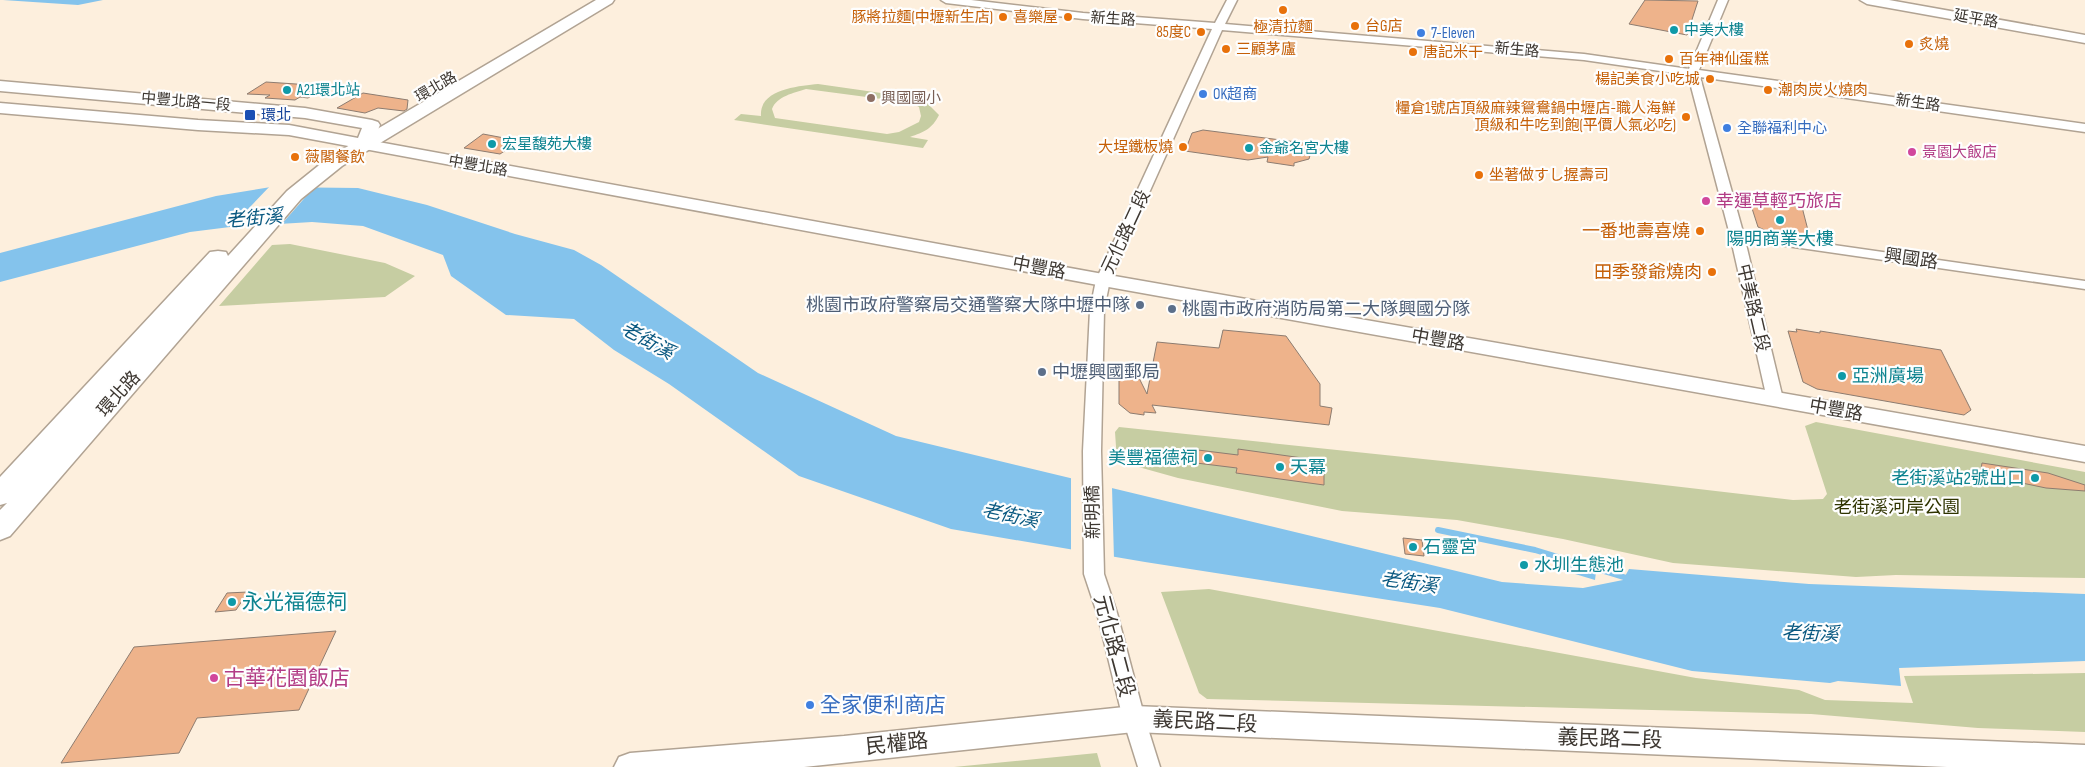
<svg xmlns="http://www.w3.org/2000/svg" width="2085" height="767" viewBox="0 0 2085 767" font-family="'Sofia Sans Condensed','Noto Sans TC','Noto Sans JP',sans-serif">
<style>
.green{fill:#c6cda2;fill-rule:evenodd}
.water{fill:#84c3ec}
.pier{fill:#fdefdd}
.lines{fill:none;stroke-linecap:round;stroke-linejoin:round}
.stream{stroke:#84c3ec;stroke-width:6}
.building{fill:#eeb38b;stroke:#8d7c70}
.street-casing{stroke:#b1a393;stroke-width:3}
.secondary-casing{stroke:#b1a393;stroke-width:3}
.primary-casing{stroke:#b1a393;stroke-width:3}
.street{fill:#fff;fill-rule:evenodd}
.secondary{fill:#fff;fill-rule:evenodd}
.primary{fill:#fff;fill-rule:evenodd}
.food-dot{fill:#e8710a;stroke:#fefefe;stroke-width:2}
.culture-dot{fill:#0f9aa8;stroke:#fefefe;stroke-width:2}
.shop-dot{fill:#3f7fe0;stroke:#fefefe;stroke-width:2}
.education-dot{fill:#8d6e63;stroke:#fefefe;stroke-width:2}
.transit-dot{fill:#1a4fb4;stroke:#fefefe;stroke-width:2}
.hotel-dot{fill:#d1479c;stroke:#fefefe;stroke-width:2}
.service-dot{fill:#5c6f8a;stroke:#fefefe;stroke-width:2}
.labels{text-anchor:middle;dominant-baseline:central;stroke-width:4.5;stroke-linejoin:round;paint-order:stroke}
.far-food-label{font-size:15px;fill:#c56008;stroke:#fefefe;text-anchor:start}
.far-street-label{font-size:15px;fill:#3d3731;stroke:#fefefe}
.far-culture-label{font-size:15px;fill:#0d838f;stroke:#fefefe;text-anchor:start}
.far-shop-label{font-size:15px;fill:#366cbe;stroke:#fefefe;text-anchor:start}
.far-education-label{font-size:15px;fill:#785e54;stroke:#fefefe;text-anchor:start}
.far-transit-label{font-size:15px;fill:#164399;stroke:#fefefe;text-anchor:start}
.far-hotel-label{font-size:15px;fill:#b23c85;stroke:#fefefe;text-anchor:start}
.hotel-label{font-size:18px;fill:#b23c85;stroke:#fefefe;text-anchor:start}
.food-label{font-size:18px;fill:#c56008;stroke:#fefefe;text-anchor:end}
.street-label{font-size:18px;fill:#3d3731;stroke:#fefefe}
.culture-label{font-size:18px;fill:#0d838f;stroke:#fefefe;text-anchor:start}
.service-label{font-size:18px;fill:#4e5e75;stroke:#fefefe;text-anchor:start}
.park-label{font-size:18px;fill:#2f3400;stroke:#fefefe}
.water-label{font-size:19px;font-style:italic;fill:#095880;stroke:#fefefe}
.near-culture-label{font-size:21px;fill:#0d838f;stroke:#fefefe;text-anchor:start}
.near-street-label{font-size:21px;fill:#3d3731;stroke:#fefefe}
.near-hotel-label{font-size:21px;fill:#b23c85;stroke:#fefefe;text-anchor:start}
.near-shop-label{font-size:21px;fill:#366cbe;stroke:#fefefe;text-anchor:start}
</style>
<rect width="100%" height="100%" fill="#fdefdd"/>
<path class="green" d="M818,84L923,99L939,115C932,129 924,132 910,137L928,140L923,148L734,120L741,114L761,116C759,89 799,86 818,84ZM806,89L912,103L919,107L921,116L919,122L899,132L887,134L775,118L772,109C777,96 794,93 806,89Z
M290,244L385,263L415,276L385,297L219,306L272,245Z
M1816,422L2085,472V578L1896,575L1856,577L1673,563L1563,539L1457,520L1342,511L1178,478L1117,461L1115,432L1119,427L1604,478L1793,500L1823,499L1827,494L1805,426Z
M1209,589L1696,678L1799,690L1825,700L1913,703L1904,676L2085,673V732L1978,728L1811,714L1207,699L1199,693L1161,592Z
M1097,753L1101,767H954Z"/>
<path class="water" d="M3,0H103L78,5Z
M271,187L358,188L427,205L515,234L574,250L601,265L758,373L896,436L1502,582L1583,588L1623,580L1629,569L1809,584L2085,594V661L1899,668L1901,686L1838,681L1830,683L1692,671L1440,608L1145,562L951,529L799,476L669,384L614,350L574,319L506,315L451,276L443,255L363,226L312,222L230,227L190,232L0,282V253L216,196Z
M1556,559L1596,572L1595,580L1555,568Z"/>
<path class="pier" d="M271,185H316L280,226L228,230Z
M1071,477L1112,487L1114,559L1071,552Z"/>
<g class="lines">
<path class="stream" d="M1438,530L1535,550L1630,579"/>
</g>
<path class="building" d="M1645,0L1698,1L1687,35L1629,24Z
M266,82L326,86L308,98L300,97L295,100L265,98L270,95L247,94Z
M363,93L408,100L407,109L404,111L378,108L365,113L337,108Z
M1203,130L1304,143L1312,148L1309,159L1294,163V166L1267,162L1268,157L1248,160L1185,151L1192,133Z
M483,134L520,141L500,154L464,148Z
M1749,199L1802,207L1810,238L1769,232L1758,227Z
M1796,329L1820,333V331L1941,350L1971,410L1964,415L1817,389L1803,382L1788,331L1797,332Z
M1223,330L1286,336L1320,384V406L1332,408L1329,425L1152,405L1156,413L1144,412V415L1130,413L1119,404V364L1133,366L1147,394L1157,342L1219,348Z
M1190,449L1238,455V449L1324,461V485L1236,473L1237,468L1188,462Z
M1982,463L2048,473L2085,485V491L2046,488L2022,483L1981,469Z
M1403,538L1422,540L1424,556L1405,554Z
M248,592L236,610L215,612L227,593Z
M336,631L299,710L197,718L179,753L61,763L134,647Z"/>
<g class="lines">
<defs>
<path id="street" d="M941,0H971L1083,13L1215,23L1227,0H1237L1225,24L1584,54L1689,69L1718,0H1728L1699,70L2085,124V132L1700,77L1743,232L2085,281V289L1745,240L1783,399L1781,403L1775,404L1769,403L1767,399L1730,235L1688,75L1584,60L1222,30L1110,280L1104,310L1101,451L1104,574L1117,613L1145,719L1160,767H1138L1123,719L1097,613L1084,574L1083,451L1090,310L1096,280L1212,29L1083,19L946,3Z"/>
<path id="secondary" d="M1860,0H1889L2085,35V43L1867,4Z
M0,81L305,108L372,120L378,122L380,125L373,141L1103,274L2085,446V462L1103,286L289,135L198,130L0,113V103L198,120L289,125L358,138L362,128L305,118L0,91Z
M1134,706L2085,745V767H1947L1134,732L804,767H614L619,757L630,753L844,736Z"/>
<path id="primary" d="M596,0H614L612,3L342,166L301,199L10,536L0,540V510L7,503L0,505V477L210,252L218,251L226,252L228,256L287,191L328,158Z"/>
</defs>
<use href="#street" class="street-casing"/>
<use href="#secondary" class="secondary-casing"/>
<use href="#primary" class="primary-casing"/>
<use href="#street" class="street"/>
<use href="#secondary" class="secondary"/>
<use href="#primary" class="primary"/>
</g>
<g class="food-dot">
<circle cx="1283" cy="10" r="5"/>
<circle cx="1003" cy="17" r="5"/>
<circle cx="1068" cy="17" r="5"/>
<circle cx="1355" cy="26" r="5"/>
<circle cx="1201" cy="32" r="5"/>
<circle cx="1909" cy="44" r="5"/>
<circle cx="1226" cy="49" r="5"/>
<circle cx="1413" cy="52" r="5"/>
<circle cx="1669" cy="59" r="5"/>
<circle cx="1710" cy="79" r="5"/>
<circle cx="1768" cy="90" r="5"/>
<circle cx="1686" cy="117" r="5"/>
<circle cx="1183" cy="147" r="5"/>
<circle cx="295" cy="157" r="5"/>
<circle cx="1479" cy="175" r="5"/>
<circle cx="1700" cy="231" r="5"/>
<circle cx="1712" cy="272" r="5"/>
</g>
<g class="culture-dot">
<circle cx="1674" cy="30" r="5"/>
<circle cx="287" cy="90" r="5"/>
<circle cx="492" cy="144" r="5"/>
<circle cx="1249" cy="148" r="5"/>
<circle cx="1780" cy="220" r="5"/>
<circle cx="1842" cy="376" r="5"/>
<circle cx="1208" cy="458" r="5"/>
<circle cx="1280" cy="467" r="5"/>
<circle cx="2035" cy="478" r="5"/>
<circle cx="1413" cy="547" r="5"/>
<circle cx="1524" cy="565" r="5"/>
<circle cx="232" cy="602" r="5"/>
</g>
<g class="shop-dot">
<circle cx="1421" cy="33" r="5"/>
<circle cx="1203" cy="94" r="5"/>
<circle cx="1727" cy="128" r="5"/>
<circle cx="810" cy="705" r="5"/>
</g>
<circle class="education-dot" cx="871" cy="98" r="5"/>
<rect class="transit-dot" x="244" y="109" width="12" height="12" rx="2.5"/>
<g class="hotel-dot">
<circle cx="1912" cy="152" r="5"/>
<circle cx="1706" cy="201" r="5"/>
<circle cx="214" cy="678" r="5"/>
</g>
<g class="service-dot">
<circle cx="1140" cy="305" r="5"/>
<circle cx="1172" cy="309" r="5"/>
<circle cx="1042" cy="372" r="5"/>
</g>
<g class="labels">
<g class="far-food-label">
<text x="993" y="17" text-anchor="end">豚將拉麵(中壢新生店)</text>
<text x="1058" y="17" text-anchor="end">喜樂屋</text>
<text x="1365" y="26">台G店</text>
<text x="1283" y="27" text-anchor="middle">極清拉麵</text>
<text x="1191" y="32" text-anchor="end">85度C</text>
<text x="1919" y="44">炙燒</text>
<text x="1236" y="49">三顧茅廬</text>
<text x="1423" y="52">唐記米干</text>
<text x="1679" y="59">百年神仙蛋糕</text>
<text x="1700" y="79" text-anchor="end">楊記美食小吃城</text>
<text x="1778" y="90">潮肉炭火燒肉</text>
<text x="1676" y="108" text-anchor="end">糧倉1號店頂級麻辣鴛鴦鍋中壢店-職人海鮮<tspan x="1676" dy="17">頂級和牛吃到飽(平價人氣必吃)</tspan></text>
<text x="1173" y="147" text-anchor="end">大埕鐵板燒</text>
<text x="305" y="157">薇閣餐飲</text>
<text x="1489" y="175">坐著做すし握壽司</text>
</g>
<g class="far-street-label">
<text transform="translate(1113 19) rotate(4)">新生路</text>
<text transform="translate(1976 19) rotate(10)">延平路</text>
<text transform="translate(1517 50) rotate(5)">新生路</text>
<text transform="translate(436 87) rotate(-30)">環北路</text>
<text transform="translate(186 102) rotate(5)">中豐北路一段</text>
<text transform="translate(1918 103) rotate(8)">新生路</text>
<text transform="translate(478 166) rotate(10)">中豐北路</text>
</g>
<g class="far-culture-label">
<text x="1684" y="30">中美大樓</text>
<text x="297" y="90">A21環北站</text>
<text x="502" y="144">宏星馥苑大樓</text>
<text x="1259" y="148">金爺名宮大樓</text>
</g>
<g class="far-shop-label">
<text x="1431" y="33">7-Eleven</text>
<text x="1213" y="94">OK超商</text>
<text x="1737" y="128">全聯福利中心</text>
</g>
<g class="far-education-label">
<text x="881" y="98">興國國小</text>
</g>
<g class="far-transit-label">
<text x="261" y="115">環北</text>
</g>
<g class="far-hotel-label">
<text x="1922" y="152">景園大飯店</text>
</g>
<g class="hotel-label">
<text x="1716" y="201">幸運草輕巧旅店</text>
</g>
<g class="food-label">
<text x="1690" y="231">一番地壽喜燒</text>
<text x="1702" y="272">田季發爺燒肉</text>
</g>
<g class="street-label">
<text transform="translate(1126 232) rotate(-65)">元化路二段</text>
<text transform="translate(1911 259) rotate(8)">興國路</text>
<text transform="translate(1039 268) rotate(11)">中豐路</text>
<text transform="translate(1753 308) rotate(77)">中美路二段</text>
<text transform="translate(1438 340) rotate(10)">中豐路</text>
<text transform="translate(119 394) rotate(-48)">環北路</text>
<text transform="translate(1836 410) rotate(10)">中豐路</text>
<text transform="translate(1093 512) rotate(-91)">新明橋</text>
</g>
<g class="culture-label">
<text x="1780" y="239" text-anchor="middle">陽明商業大樓</text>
<text x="1852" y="376">亞洲廣場</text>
<text x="1198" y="458" text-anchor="end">美豐福德祠</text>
<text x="1290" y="467">天冪</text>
<text x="2025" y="478" text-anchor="end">老街溪站2號出口</text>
<text x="1423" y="547">石靈宮</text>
<text x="1534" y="565">水圳生態池</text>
</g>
<g class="service-label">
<text x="1130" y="305" text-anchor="end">桃園市政府警察局交通警察大隊中壢中隊</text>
<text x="1182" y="309">桃園市政府消防局第二大隊興國分隊</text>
<text x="1052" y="372">中壢興國郵局</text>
</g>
<g class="park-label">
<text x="1897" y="507">老街溪河岸公園</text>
</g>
<g class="water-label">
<text transform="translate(254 219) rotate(-5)">老街溪</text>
<text transform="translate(647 341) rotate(29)">老街溪</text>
<text transform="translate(1010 516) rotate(12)">老街溪</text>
<text transform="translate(1409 583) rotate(8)">老街溪</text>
<text transform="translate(1810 634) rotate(2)">老街溪</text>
</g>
<g class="near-culture-label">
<text x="242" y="602">永光福德祠</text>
</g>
<g class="near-street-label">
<text transform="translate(1114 646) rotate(75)">元化路二段</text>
<text transform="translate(1205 722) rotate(3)">義民路二段</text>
<text transform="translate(1610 739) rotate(2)">義民路二段</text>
<text transform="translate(897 744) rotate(-6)">民權路</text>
</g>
<g class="near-hotel-label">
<text x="224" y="678">古華花園飯店</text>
</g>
<g class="near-shop-label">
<text x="820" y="705">全家便利商店</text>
</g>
</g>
</svg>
